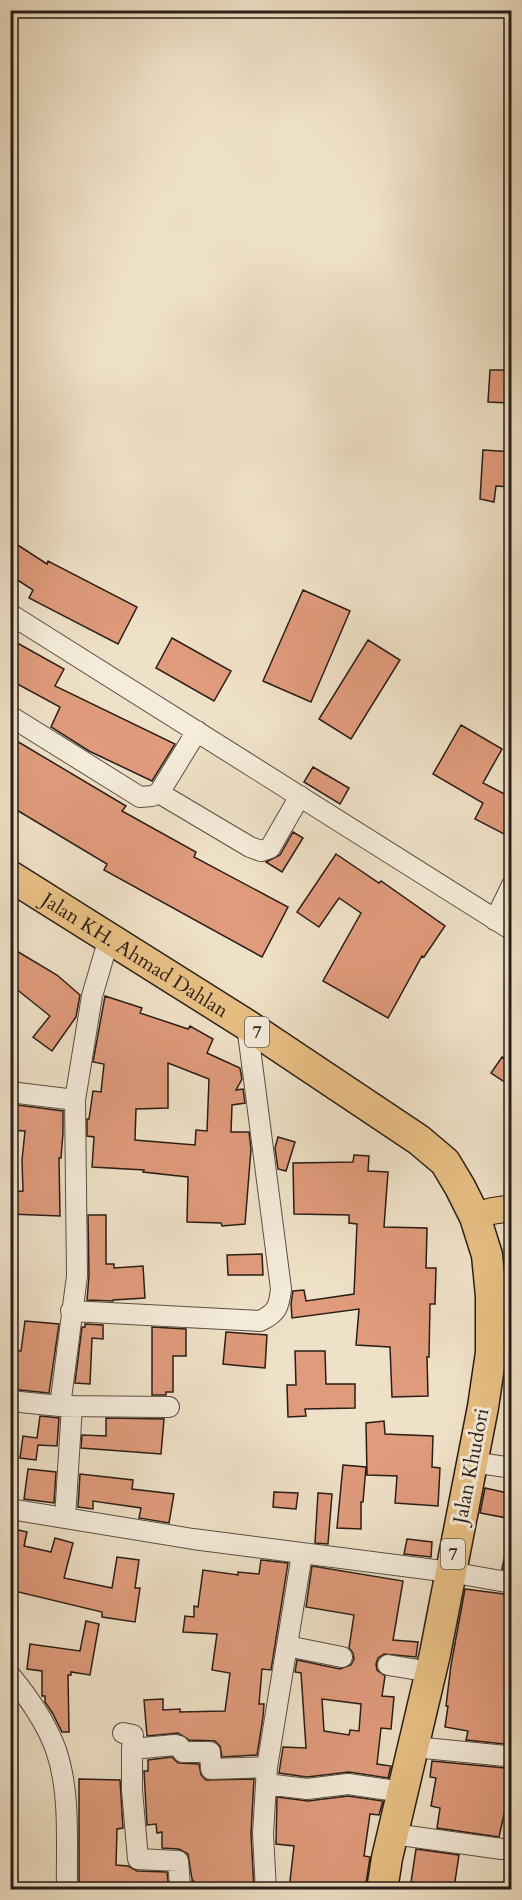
<svg xmlns="http://www.w3.org/2000/svg" width="522" height="1900" viewBox="0 0 522 1900" font-family="Cardo,serif">
<style>
.building{fill:#e09b7c;stroke:#2a1e17;stroke-width:1.5;fill-rule:evenodd}
.lines{fill:none;stroke-linecap:round;stroke-linejoin:round}
.minor-casing{stroke:#5b4f43;stroke-width:22}
.major-casing{stroke:#2a1e17;stroke-width:28}
.highway-casing{stroke:#2a1e17;stroke-width:33}
.minor{stroke:#f5ecdb;stroke-width:20}
.major{stroke:#e8c084;stroke-width:26}
.highway{stroke:#e8c084;stroke-width:30}
.labels{text-anchor:middle;dominant-baseline:central;stroke-width:6;stroke-linejoin:round;paint-order:stroke}
.shield{fill:#f5ecdb;stroke:#675c52;stroke-width:1.5}
.shield-label{font-size:18px;font-weight:bold;fill:#2a1e17}
.street-label{font-size:20px;fill:#2a1e17;stroke:#f5ecdb}
</style>
<rect width="100%" height="100%" fill="#efe1c7"/>
<filter id="stains"><feTurbulence type="fractalNoise" baseFrequency=".00333" numOctaves="4"/><feColorMatrix values="0 0 0 0 .2 0 0 0 0 .09 0 0 0 0 .02 0 0 0 .5 -.17"/></filter>
<radialGradient id="worn" r=".72"><stop offset=".6" stop-color="#630" stop-opacity="0"/><stop offset="1" stop-color="#630" stop-opacity=".3"/></radialGradient>
<path class="building" d="M490,370H505L507,382L512,383V403L488,402Z
M483,450L512,452V487L496,486L494,502L480,499Z
M10,540L47,564L48,561L137,607L118,644L29,598L33,590L10,575Z
M303,590L350,611L311,702L263,681Z
M172,638L231,671L214,701L156,668Z
M10,639L64,669L55,686L175,744L152,781L89,751L51,727L60,707L10,680Z
M368,640L400,660L351,739L319,719Z
M461,725L502,749L483,783L512,798V838L475,819L483,803L433,774Z
M10,737L126,806L122,811L196,852L194,857L288,907L262,957L104,870L107,864L10,806Z
M313,767L349,788L340,804L304,782Z
M293,832L303,838L282,872L266,862L280,855Z
M336,854L379,883L381,881L445,926L424,957L422,956L388,1018L323,981L361,913L339,898L319,927L297,912Z
M10,947L57,975L80,995L76,1017L52,1051L33,1037L50,1016L10,984Z
M105,996L142,1008L140,1013L188,1029L190,1026L213,1039L207,1053L240,1068L242,1079L236,1090L243,1089L245,1103L232,1105L231,1132H249L251,1149L245,1224L222,1226L221,1223L187,1222L188,1177L143,1172L144,1170L92,1167L94,1137L87,1136V1119H89L93,1091L101,1092L104,1064L93,1062ZM168,1063L209,1079L207,1131L196,1130L195,1145L135,1140L136,1109L168,1108Z
M502,1057L512,1063V1087L491,1073Z
M10,1104L63,1111V1133L61,1158H59L60,1216L10,1214V1192L23,1191L22,1160L25,1131L10,1130Z
M278,1137L295,1142L286,1171L278,1169L275,1148Z
M354,1155L369,1156L368,1171L388,1172L384,1227L427,1228L426,1268H436L435,1304H430L429,1357H427L428,1396L392,1397L390,1347L356,1345L359,1309L292,1318L291,1304L293,1291L304,1290L306,1301L354,1294L357,1224L349,1223V1215L294,1214L293,1163L353,1162Z
M88,1215H106V1264H114V1268L143,1266L145,1298L113,1300V1301L87,1300L89,1276Z
M262,1254L263,1275H228L227,1255Z
M25,1321L59,1324L49,1393L10,1389V1350L21,1351Z
M85,1324L103,1325V1339L92,1338L90,1384L75,1383L82,1327H85Z
M152,1327L186,1329V1356H173V1392H166V1395H152Z
M226,1332L267,1335L265,1368L223,1364Z
M295,1351H325L326,1384H355V1408L305,1409L306,1416L288,1417L287,1385H296Z
M40,1416L59,1418L57,1446L38,1445L36,1460L20,1458L23,1436L37,1438Z
M106,1418L164,1419L161,1454L81,1448L82,1435L106,1436Z
M384,1421L385,1434L433,1436L432,1467L440,1468L438,1506L395,1503L397,1476L367,1475L366,1423Z
M343,1465L366,1467L363,1502H361V1529L337,1528Z
M28,1469L56,1472L54,1503L24,1499Z
M80,1474L133,1480L132,1489L174,1494L169,1523L139,1518L141,1508L93,1501V1509L78,1507Z
M485,1488L512,1494V1519L480,1513Z
M274,1492L298,1493L296,1509L273,1507Z
M318,1493L332,1494L328,1544L315,1543Z
M10,1528L27,1532L24,1546L51,1552L55,1538L73,1543L64,1578L112,1588L117,1557L139,1560L135,1588H140L135,1622L102,1617V1612L10,1590Z
M407,1539L432,1542L431,1557L404,1554Z
M505,1554L512,1555V1571L502,1569Z
M261,1560L288,1563L271,1670L262,1669L259,1704H264L263,1717L257,1755L222,1757L220,1746L215,1741L189,1740L178,1733L147,1736L144,1700L163,1699V1710L180,1709V1712L225,1711L230,1673L212,1670L217,1634L183,1632L185,1616L194,1617V1606L198,1607L203,1570L238,1575V1572L259,1574Z
M312,1566L403,1581L393,1640L418,1642L416,1657L384,1654L378,1658L376,1664L377,1670L385,1676L382,1696L394,1697L391,1729L381,1728L377,1764L391,1766L388,1778L349,1772L307,1777L279,1773L283,1747L306,1748L301,1673L295,1672L297,1660L340,1669L351,1665L354,1659L353,1653L349,1648L354,1615L306,1607ZM322,1699L361,1704L359,1731L350,1730L349,1735L324,1731Z
M465,1589L512,1595V1706L504,1744L466,1740L468,1731L445,1727L448,1706H446L451,1665Z
M86,1621L99,1624L90,1675L71,1672V1675H68L69,1732H62L53,1714L45,1702V1696H42V1671L27,1669L30,1644L80,1651Z
M172,1757L178,1763L199,1764L201,1775L206,1780L254,1779L251,1833L254,1890H198L196,1884L192,1879L188,1854L179,1849L162,1848V1832L157,1833L156,1824L147,1825L144,1771H148V1760Z
M432,1761L505,1768L512,1767V1810H505L499,1837L437,1828L440,1808L431,1806L436,1778L430,1777Z
M79,1779L120,1780L123,1828L117,1829L116,1865L128,1866L137,1871L167,1872L169,1890H79Z
M348,1796L383,1801L379,1815L370,1814L364,1856L370,1857L365,1890H289L294,1846L276,1844L277,1797L308,1801Z
M416,1849L459,1855L454,1888L411,1882Z"/>
<g class="lines">
<defs>
<path id="minor" d="M10,614L512,930
M10,716L140,797L152,796L159,793L197,731
M159,793L250,847L261,851L270,848L300,796
M495,920L512,885
M10,1092L75,1100
M71,1311L260,1321C277,1313 279,1307 281,1289L247,1025
M10,1401L60,1406L169,1407
M60,1406L77,1276L75,1100L92,996L109,938
M472,1462L512,1468
M10,1509L193,1539L450,1572L512,1583
M65,1518L72,1406
M287,1646L342,1657
M388,1665L431,1672
M10,1675C29,1698 46,1722 56,1750C71,1794 66,1844 67,1890
M123,1733L133,1735L132,1749
M414,1747L506,1756L512,1754
M266,1784L307,1789L348,1784L403,1792
M393,1834L502,1849
M186,1890L180,1886L178,1861L138,1859L132,1790V1749L175,1745L179,1746L183,1752H210L211,1769L267,1767
M266,1890L263,1834L267,1767L302,1554"/>
<path id="major" d="M475,1217L492,1211L512,1208"/>
<g id="highway">
<path id="s1" d="M10,876L247,1025L419,1140L445,1162L460,1187L475,1217L487,1255L491,1296V1353L483,1407L435,1654L387,1858L382,1890"/>
</g>
</defs>
<use href="#minor" class="minor-casing"/>
<use href="#major" class="major-casing"/>
<use href="#highway" class="highway-casing"/>
<use href="#minor" class="minor"/>
<use href="#major" class="major"/>
<use href="#highway" class="highway"/>
</g>
<g class="labels">
<g class="shield">
<rect x="245" y="1017" width="24" height="30" rx="4.5"/>
<rect x="441" y="1539" width="24" height="30" rx="4.5"/>
</g>
<g class="shield-label">
<text x="257" y="1032">7</text>
<text x="453" y="1554">7</text>
</g>
<g class="street-label">
<text stroke="none"><textPath href="#s1" startOffset="148">Jalan KH. Ahmad Dahlan</textPath></text>
<text transform="translate(471 1466) rotate(-79)">Jalan Khudori</text>
</g>
</g>
<rect width="522" height="1900" fill="none" stroke="#efe1c7" stroke-width="36"/>
<rect x="12" y="12" width="498" height="1876" fill="none" stroke="#2a1e17" stroke-width="3"/>
<rect x="18" y="18" width="486" height="1864" fill="none" stroke="#2a1e17" stroke-width="1.5"/>
<rect width="100%" height="100%" filter="url(#stains)"/>
<rect width="100%" height="100%" fill="url(#worn)"/>
</svg>
